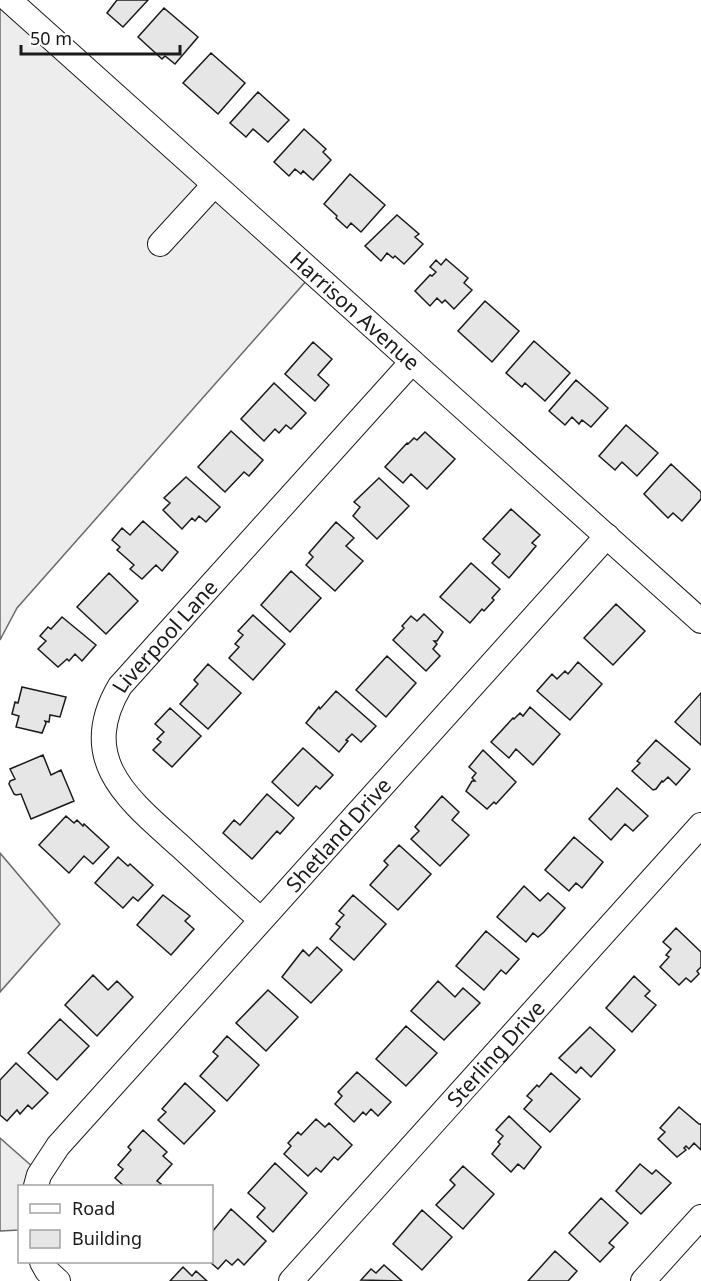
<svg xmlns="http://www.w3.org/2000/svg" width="701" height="1281" viewBox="0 0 701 1281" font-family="'Noto Sans',sans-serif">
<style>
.built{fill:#ededed;stroke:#6a6a6a;stroke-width:1.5}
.building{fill:#e6e6e6;stroke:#1a1a1a;stroke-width:1.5}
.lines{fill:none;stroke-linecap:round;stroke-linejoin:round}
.minor-casing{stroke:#1a1a1a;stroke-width:26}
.minor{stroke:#fff;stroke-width:24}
.labels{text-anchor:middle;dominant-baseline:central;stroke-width:4.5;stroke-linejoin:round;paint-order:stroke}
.street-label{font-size:21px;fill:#1a1a1a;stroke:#fff}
</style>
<rect width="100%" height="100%" fill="#fff"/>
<path class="built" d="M0,6L307,280L17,608L0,640Z
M0,853L60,924L0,992Z
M0,1138L34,1168L28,1186H20L19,1230L0,1231Z"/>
<path class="building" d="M117,0H148L123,27L107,13Z
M164,8L198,37L175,64L165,56L162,59L138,37Z
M211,53L245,83L218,114L183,83Z
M258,92L289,120L268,142L253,129L246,137L230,123Z
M304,129L326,149L323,152L331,160L313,180L303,171L301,174L295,169L289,176L274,162Z
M350,174L385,205L361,232L351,223L347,228L336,218L337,216L324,204Z
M397,215L419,234L415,237L423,244L404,264L395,256L393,258L387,253L381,261L365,246Z
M446,259L468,278L464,283L472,290L454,309L445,300L442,303L437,298L430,306L415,291L430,275L432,276L436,272L430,267L436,260L441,265Z
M485,301L519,331L492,362L458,331Z
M534,341L570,373L545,401L525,383L522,387L506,373Z
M313,342L332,359L318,375L329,385L315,401L285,374Z
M576,380L608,408L591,427L582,420L579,424L572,417L565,425L549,411Z
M274,383L306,413L291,429L286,425L279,433L275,429L264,441L241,419Z
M626,425L658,453L637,476L622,462L615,470L599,456Z
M231,431L263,460L249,476L244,472L225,492L198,467Z
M425,432L455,459L427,489L411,474L403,483L385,467L407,443L408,444L414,438L417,440Z
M671,464L701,492V499L682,521L673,513L668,518L644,494Z
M186,477L220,507L206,522L199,516L195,521L192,518L182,529L163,510L170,503L164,498Z
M379,478L409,506L377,539L353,516L360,507L354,502Z
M511,509L540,535L532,543L536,546L509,578L492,563L500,554L483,539Z
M143,521L178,552L162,571L156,565L142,579L130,569L134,565L117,550L120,547L112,540L122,528L130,535Z
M336,522L354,538L346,546L363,561L335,591L306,565L313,557L309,553Z
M471,563L500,589L492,598L494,600L484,611L482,609L470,623L440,597Z
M291,571L321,598L290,632L261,605Z
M109,573L138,601L106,634L77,607Z
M616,604L645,631L613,665L584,638Z
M424,614L443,632L437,641H434L437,644L433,649L440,656L426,671L393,640L404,628L402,626L411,616L417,621Z
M253,615L285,644L253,680L229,658L239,647L235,644L243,635L238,631Z
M62,617L96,645L82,661L75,654L69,661L67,659L58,667L38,649L46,641L40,636L48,627L51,629Z
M387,656L416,683L386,717L356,690Z
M578,662L602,684L570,720L537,691L552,674L557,679L565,671L568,674Z
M208,664L241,693L208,729L180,704L198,684L194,680Z
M22,687L66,697L60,717L50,715L49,722L45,721L46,723L42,733L16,727L19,716L12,714L15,702L18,703Z
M336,691L376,726L361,742L352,734L346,740L348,741L339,752L306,723L319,707L320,709Z
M701,693V745L675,722Z
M530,707L560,734L533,765L516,749L509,758L491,742L513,718L514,719L520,713L523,716Z
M170,708L201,736L172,767L153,750L161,742L157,739L164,732L155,724Z
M656,740L690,769L676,785L668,777L663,782L662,781L656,789L653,790L632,771L640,763L637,761Z
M303,748L333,775L320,789L316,786L298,806L272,782Z
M483,750L516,782L496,804L494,802L487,809L466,791L472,781H475L472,778L476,773L469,767Z
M43,755L51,775L61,770L74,801L31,819L21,794L16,795L14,794L9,784L10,781L15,779L10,769Z
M617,788L648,816L633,831L625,824L611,840L589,819Z
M267,794L294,818L280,834L277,831L252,859L223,833L234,820L240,825Z
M442,796L459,812L452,820L469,835L440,866L411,839L419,831L415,827Z
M66,816L74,823L77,820L83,826L84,824L109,847L93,864L84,856L69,873L39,845Z
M574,837L603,862L582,888L576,883L569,891L545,870Z
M399,845L431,874L398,910L370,885L388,865L384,861Z
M118,857L128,866L130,864L153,885L138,901L133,897L123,908L95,883Z
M524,886L540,901L548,893L565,908L544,932L538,937L533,933L526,942L497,917Z
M163,895L190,916L185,921L194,929L171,955L137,925Z
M353,895L386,924L354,960L330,939L340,927L336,924L344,915L339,911Z
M676,928L701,952V967L697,971L699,974L691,982L686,978L679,985L660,967L669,957L666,955L671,949L663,942Z
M486,931L519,959L506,974L501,970L484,990L456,966Z
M317,947L342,970L311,1003L282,977L303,950L309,956Z
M93,975L108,990L117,981L133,997L97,1036L65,1005Z
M634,976L650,991L645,996L656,1005L632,1032L606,1008Z
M438,981L455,997L463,988L480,1003L444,1040L411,1011Z
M268,990L298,1017L266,1051L236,1023Z
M60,1019L89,1046L57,1080L28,1053Z
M406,1026L437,1053L406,1086L376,1059Z
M590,1027L615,1050L591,1077L581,1067L576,1073L559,1058Z
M227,1036L259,1065L227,1101L200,1076L218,1056L213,1052Z
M16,1063L48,1093L32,1109L28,1105L20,1114L17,1110L7,1121L0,1115V1080Z
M357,1072L391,1102L378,1116L371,1109L366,1115L363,1112L354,1122L335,1104L342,1096L338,1092Z
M551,1073L580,1099L550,1132L524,1109L532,1100L527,1096L537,1085L539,1087Z
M185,1083L215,1111L184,1144L158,1120L166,1112L162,1109Z
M679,1107L699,1124H701V1150L694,1143L689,1149L686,1146L684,1148L686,1150L677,1157L658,1139L665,1132L660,1128Z
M509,1116L541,1147L524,1169L518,1164L511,1172L492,1154L500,1144L498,1142L503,1136L496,1130Z
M316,1119L325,1127L329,1123L352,1145L338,1160L334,1157L321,1172L316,1168L308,1176L284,1154L291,1146L288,1143L298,1132L301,1135Z
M143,1130L167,1152L163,1156L172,1164L157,1181L161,1184L158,1186H124L115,1178L123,1169L118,1165L131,1150L128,1147Z
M275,1163L307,1193L273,1232L257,1217L265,1208L248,1193Z
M640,1164L652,1174L656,1170L671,1183L641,1214L616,1191Z
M463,1166L494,1194L463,1229L436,1205L455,1185L450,1180Z
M601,1198L628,1223L609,1243L614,1247L600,1262L569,1233Z
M231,1209L266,1241L244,1265L238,1259L232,1265L226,1260L218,1269L210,1262L212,1232Z
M422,1210L452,1237L422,1270L393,1244Z
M555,1251L577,1271L568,1281H528Z
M384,1265L402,1281L361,1280L371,1269L376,1273Z
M183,1267L192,1276L196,1271L207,1281H170Z"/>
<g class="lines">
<defs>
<g id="minor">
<path id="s1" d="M9,0L701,621"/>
<path d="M160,244L214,185"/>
<path id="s2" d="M261,920C234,896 207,871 180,846C129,800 76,760 120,686L412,362"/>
<path id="s3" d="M36,1186L39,1175L58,1146L607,536"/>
<path d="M42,1262L47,1271L58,1281"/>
<path id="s4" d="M291,1281L701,825"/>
<path d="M643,1281L701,1217"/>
</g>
</defs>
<use href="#minor" class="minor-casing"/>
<use href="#minor" class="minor"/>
</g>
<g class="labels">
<g class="street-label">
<text stroke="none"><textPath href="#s1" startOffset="465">Harrison Avenue</textPath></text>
<text stroke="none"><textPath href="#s2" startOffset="368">Liverpool Lane</textPath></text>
<text stroke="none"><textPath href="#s3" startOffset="465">Shetland Drive</textPath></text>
<text stroke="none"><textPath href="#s4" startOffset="306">Sterling Drive</textPath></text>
</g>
</g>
<rect x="18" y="1185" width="195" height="78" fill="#ffffff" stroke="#a3a3a3" stroke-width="1.5"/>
<rect x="30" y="1204" width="30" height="9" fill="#ffffff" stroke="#a3a3a3" stroke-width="1.5"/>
<text x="72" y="1215" font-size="18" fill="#1a1a1a">Road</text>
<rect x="30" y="1230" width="30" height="18" fill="#e6e6e6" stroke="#a3a3a3" stroke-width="1.5"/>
<text x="72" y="1245" font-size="18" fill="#1a1a1a">Building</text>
<path d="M21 45v9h159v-9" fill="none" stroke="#1a1a1a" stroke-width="3"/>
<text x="30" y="45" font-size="18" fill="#1a1a1a" stroke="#ffffff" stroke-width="4.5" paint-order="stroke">50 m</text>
</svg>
